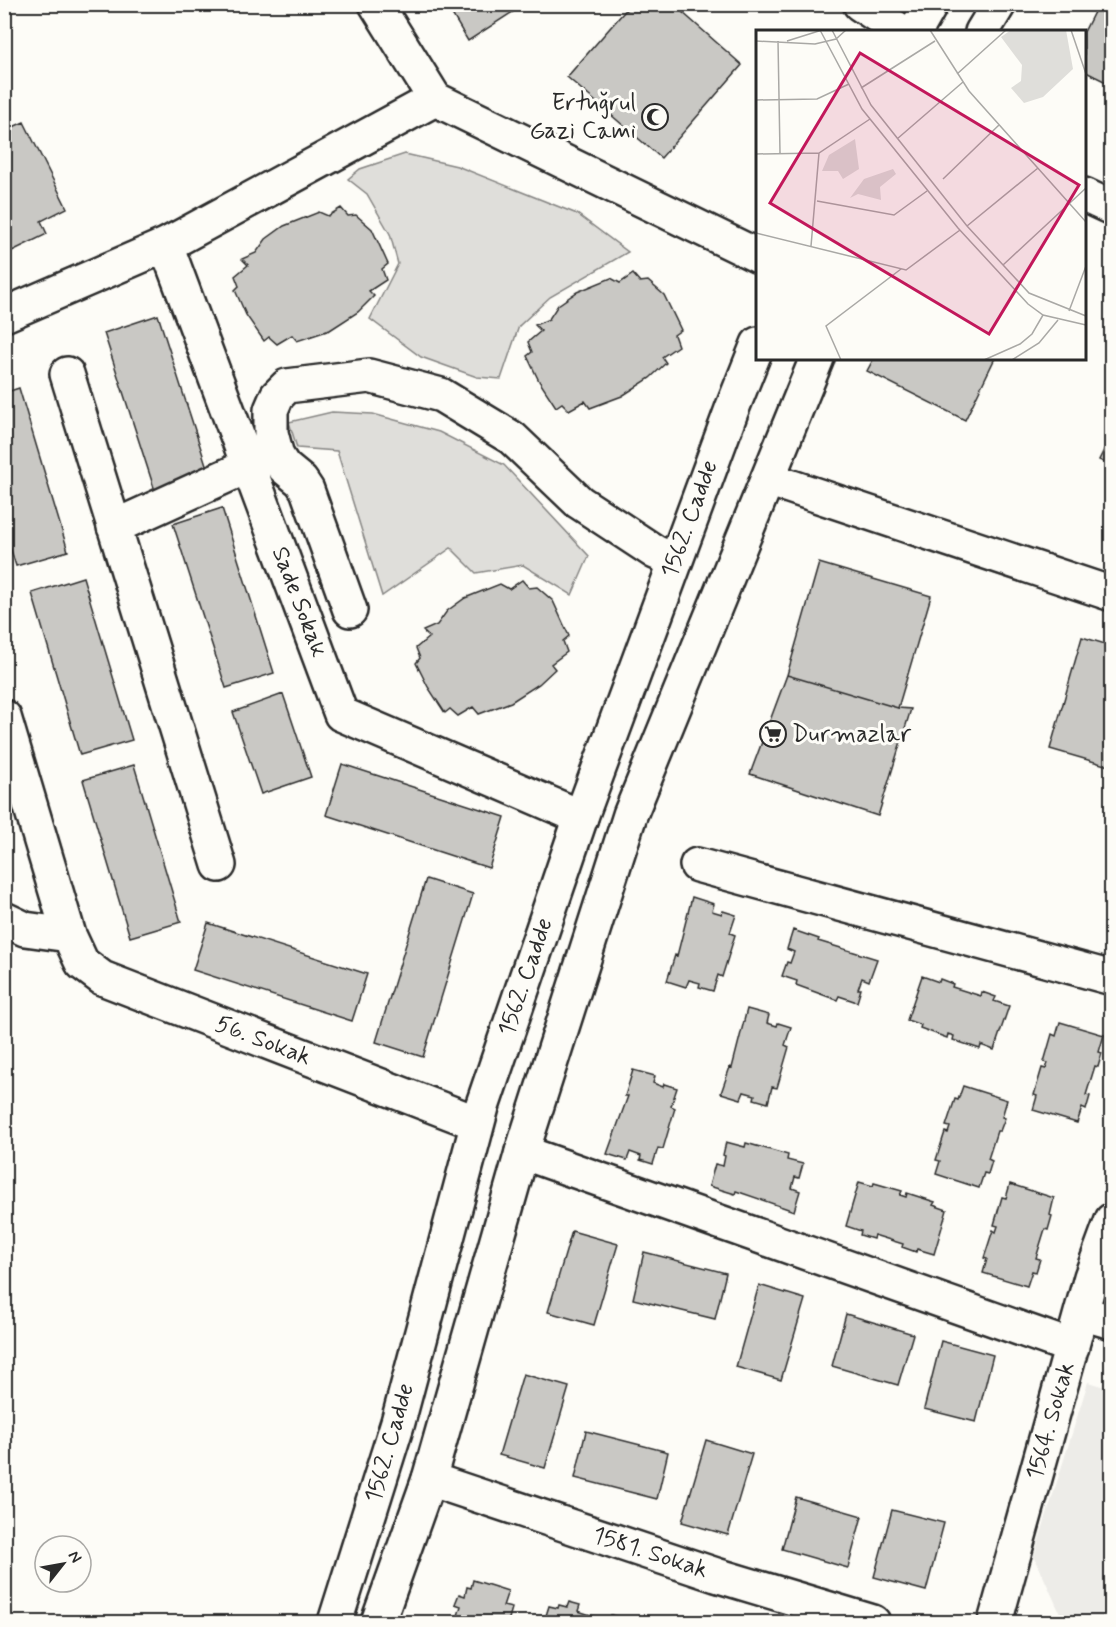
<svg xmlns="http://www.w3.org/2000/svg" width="1116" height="1627" viewBox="0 0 1116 1627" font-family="Mynerve,sans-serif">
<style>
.built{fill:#edece8}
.green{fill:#dfdeda;stroke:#858482;stroke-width:1.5}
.building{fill:#c9c8c4;stroke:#2b2b2b;stroke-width:1.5}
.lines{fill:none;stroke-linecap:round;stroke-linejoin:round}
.minor-casing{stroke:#2b2b2b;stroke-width:38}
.major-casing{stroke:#2b2b2b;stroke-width:38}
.minor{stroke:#fdfcf7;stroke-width:33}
.major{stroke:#fdfcf7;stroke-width:33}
.labels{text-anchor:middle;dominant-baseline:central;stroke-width:6;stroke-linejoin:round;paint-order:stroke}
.poi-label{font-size:24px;fill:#2b2b2b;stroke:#fdfcf7;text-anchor:end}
.street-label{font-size:24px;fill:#2b2b2b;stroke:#fdfcf7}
.inset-road{fill:none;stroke:#a9a8a5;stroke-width:1.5}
.view{fill:#c2185b;fill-opacity:0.15;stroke:#c2185b;stroke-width:3}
.inset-edge{fill:none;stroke:#2b2b2b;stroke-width:3}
</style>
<rect width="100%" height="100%" fill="#fdfcf7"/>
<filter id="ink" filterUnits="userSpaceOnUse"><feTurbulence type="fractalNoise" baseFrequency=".0167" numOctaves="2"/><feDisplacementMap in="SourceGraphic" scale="12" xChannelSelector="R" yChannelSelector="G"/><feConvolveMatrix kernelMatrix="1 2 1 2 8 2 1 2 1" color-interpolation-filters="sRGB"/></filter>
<g filter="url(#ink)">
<path class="built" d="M1088,1382L1111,1389V1622H1064L1034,1556Z"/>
<path class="green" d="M405,154L457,166L577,214L628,252L550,297L519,326L501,379L477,377L421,357L370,319L398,264L390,234L367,194L348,179L360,169Z
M332,412L373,414L439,432L504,465L589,556L572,595L523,565L476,573L451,548L382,596L337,451L297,448L289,422Z"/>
<path class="building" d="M446,4H525L468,41Z
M631,4H673L742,65L661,158L567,77Z
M1098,4H1112V85L1084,71V32Z
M24,122L67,208L41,221L47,234L8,253L4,247V131Z
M341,208L348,216L356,215L372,229L388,264L382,269L386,280L369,291L374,296L358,312L330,330L297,341L292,335L277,344L269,337L264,341L246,315L235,290L239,286L235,276L248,265L242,259L256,253L266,239L284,226L319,212L328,216Z
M633,274L640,282L648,281L664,295L681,330L674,335L678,346L662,357L666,363L650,378L622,396L590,408L585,401L569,410L562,403L556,407L539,381L527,356L532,352L528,342L541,331L535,325L549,319L558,305L577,292L611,278L620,283Z
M158,315L210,477L156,494L104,333Z
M874,358H995L965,420L867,371Z
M19,388L68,551L16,566L4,528V393Z
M1112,434V466L1099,460Z
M222,508L274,673L226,688L173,524Z
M819,563L931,596L898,708L787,675Z
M83,577L132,740L80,755L32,593Z
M522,580L529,588L537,587L553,601L569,636L563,641L567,652L551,664L555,669L539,684L511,702L479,714L473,707L458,716L450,709L445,713L428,687L416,663L420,658L416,648L429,637L423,631L437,625L447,611L465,598L500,584L509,589Z
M1082,637L1112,646V767L1050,749Z
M787,675L898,708L911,709L878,816L750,774Z
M283,694L311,777L261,794L233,712Z
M342,764L505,817L489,868L326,815Z
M134,765L181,922L130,937L83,780Z
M426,879L473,894L423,1057L376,1042Z
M692,897L714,904L712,911L722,914L723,911L736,915L730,933L735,935L722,977L718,975L713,991L699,987L700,983L689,980L686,987L667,981L675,955L677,956Z
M208,923L367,974L352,1021L193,970Z
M793,930L819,939L818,941L877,959L869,981L862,978L858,989H861L857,1002L839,996L837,1000L796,985L797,981L782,976L787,962L790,963L794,952L787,949Z
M922,976L939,982L940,979L953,984L952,987L981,996L982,992L996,997L994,1001L1009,1006L994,1050L981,1045L980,1049L953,1040L954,1036L948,1034L947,1038L920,1028L921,1025L907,1020Z
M747,1009L769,1015L767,1023L777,1026L778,1023L791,1027L785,1045L789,1047L777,1088L772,1087L768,1103L754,1099L755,1095L744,1092L741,1099L721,1093L730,1067L732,1068Z
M1060,1022L1104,1035L1099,1052L1102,1053L1098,1067L1095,1066L1086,1095L1090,1096L1086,1110L1082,1108L1077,1123L1033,1110L1037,1096L1034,1095L1042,1068L1046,1069L1048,1063L1044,1062L1052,1034L1056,1036Z
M633,1070L655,1076L653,1083L663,1087L664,1084L677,1088L671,1106L675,1108L663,1149L658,1148L653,1164L640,1160L641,1156L630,1152L627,1160L607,1154L628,1096H625Z
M963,1086L1007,1100L1002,1117L1005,1118L1000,1131H997L988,1159L992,1161L988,1174L984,1173L979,1188L936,1174L940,1161L936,1160L945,1132L948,1133L950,1127L946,1126L955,1099L958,1100Z
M726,1142L745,1147L746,1143L788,1155L787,1160L803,1164L799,1178L795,1177L792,1188L800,1191L794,1211L736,1191L735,1194L709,1186L715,1164L723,1166L725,1156L723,1155Z
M859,1182L873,1186L874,1183L902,1191L900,1195L906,1197L907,1193L935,1202L933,1205L947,1210L934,1254L917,1249L916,1252L902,1247L903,1244L874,1235L873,1239L860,1235L861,1231L846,1226Z
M1010,1184L1054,1198L1050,1215L1052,1216L1048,1230L1045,1229L1036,1258L1040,1259L1036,1272L1032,1271L1027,1286L983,1273L987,1259L984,1258L993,1230L996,1232L998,1226L994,1225L1002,1197L1006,1198Z
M572,1231L618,1244L594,1325L548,1312Z
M644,1252L726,1273L715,1319L633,1299Z
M759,1285L805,1299L781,1380L736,1367Z
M846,1314L913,1334L898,1385L832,1366Z
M941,1341L993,1355L976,1422L924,1409Z
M523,1374L569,1387L545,1468L499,1455Z
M586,1431L668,1452L657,1499L575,1478Z
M706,1440L752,1454L728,1535L682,1522Z
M796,1497L862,1516L848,1568L782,1549Z
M892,1510L944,1523L926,1591L874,1577Z
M473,1580L508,1591L503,1606L512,1608L508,1622H456L461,1606L455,1604L459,1594L465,1596L467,1587L471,1588Z
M569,1602L580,1605L578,1611L609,1621L611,1615L621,1618L620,1622H544L549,1606L558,1608L559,1605L567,1607Z"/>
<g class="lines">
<defs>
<path id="minor" d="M376,4L435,99L758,256
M860,4L902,32
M1084,195L1112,208
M166,245L341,714L581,817
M4,315L166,245L435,99
M67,374L219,865
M768,479L1112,594
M114,527L248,466
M350,610L307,490L301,481L284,467L277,456L271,433V410L277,396L287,386L369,376L441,395L512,438L579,502L655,552L675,561
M4,717L69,935L82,963L102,978L477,1123
M697,865L1112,978
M4,919L25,929L69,935
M522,1152L1072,1347
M1081,1313L1112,1322
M429,1479L716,1575L873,1622
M995,1622L1091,1277L1112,1220"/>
<path id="major" d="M915,32L931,4
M982,32L999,4
M335,1622L398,1422L482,1107L581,817L732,409L758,344
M378,1622L429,1479L522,1152L630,815L817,358"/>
</defs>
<use href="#minor" class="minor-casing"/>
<use href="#major" class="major-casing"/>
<use href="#minor" class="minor"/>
<use href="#major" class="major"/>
</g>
</g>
<defs>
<symbol id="mosque-ring" viewBox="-11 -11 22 22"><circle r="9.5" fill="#fdfcf7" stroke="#2b2b2b" stroke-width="1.5"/><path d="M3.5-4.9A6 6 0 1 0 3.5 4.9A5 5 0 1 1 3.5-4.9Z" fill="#2b2b2b"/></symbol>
<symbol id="supermarket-ring" viewBox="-11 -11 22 22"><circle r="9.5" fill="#fdfcf7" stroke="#2b2b2b" stroke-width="1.5"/><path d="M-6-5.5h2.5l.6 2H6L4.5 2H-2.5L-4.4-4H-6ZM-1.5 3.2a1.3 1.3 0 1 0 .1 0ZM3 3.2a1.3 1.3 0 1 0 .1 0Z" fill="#2b2b2b"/></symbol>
</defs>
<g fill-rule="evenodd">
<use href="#mosque-ring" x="640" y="102" width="30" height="30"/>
<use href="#supermarket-ring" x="758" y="719" width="30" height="30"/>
</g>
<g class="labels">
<g class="poi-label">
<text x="636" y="103">Ertuğrul<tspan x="636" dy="28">Gazi Cami</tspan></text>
<text x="792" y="734" text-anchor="start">Durmazlar</text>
</g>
<g class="street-label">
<text transform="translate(690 519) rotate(-70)">1562. Cadde</text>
<text transform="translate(299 602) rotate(69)">Sade Sokak</text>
<text transform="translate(526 977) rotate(-71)">1562. Cadde</text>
<text transform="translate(263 1041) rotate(21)">56. Sokak</text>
<text transform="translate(1051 1421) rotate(-74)">1564. Sokak</text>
<text transform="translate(390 1443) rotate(-74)">1562. Cadde</text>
<text transform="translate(650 1553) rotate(18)">1581. Sokak</text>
</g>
</g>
<g transform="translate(756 30)">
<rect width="330" height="330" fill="#fdfcf7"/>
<path d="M255,0H310L317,39L287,67L268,73L255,58L265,51L266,35L245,7ZM99,109L103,139L87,149L82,141H66L73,125ZM137,139L140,144L124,157L125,170L102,164L94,168L108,149Z" fill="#dfdeda"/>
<path class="inset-road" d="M64,0L106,79L202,198L272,274L287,285L330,295M76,0L115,75L211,196L273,263L330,286M174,0L213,61L330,192M315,0L330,44M0,11L59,14L80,9L90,0M22,11L24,123M31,11L66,0M201,44L250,0M105,58L179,11M0,70L61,69L93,54M141,109L207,52M0,124L63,123L114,89M187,149L243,95M61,171L138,185L171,161M211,196L282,138M0,203L150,240L204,200M55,216L63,123M247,235L330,158M313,281L330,236M85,330L70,296L145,239M228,330L264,314L276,304L287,285M256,330L283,313L302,290"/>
<path class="view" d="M104,23L323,155L233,304L14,173Z"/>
<rect width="330" height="330" class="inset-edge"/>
</g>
<rect width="1116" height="1627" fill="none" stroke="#fdfcf7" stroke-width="24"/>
<rect x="12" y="12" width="1092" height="1603" fill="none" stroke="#2b2b2b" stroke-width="2" filter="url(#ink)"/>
<g transform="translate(63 1564) rotate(59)"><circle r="28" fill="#fdfcf7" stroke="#a9a8a5" stroke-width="1.5"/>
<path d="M0-4.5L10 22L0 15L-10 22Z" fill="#2b2b2b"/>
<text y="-9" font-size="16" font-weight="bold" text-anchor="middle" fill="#2b2b2b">N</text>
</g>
</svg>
